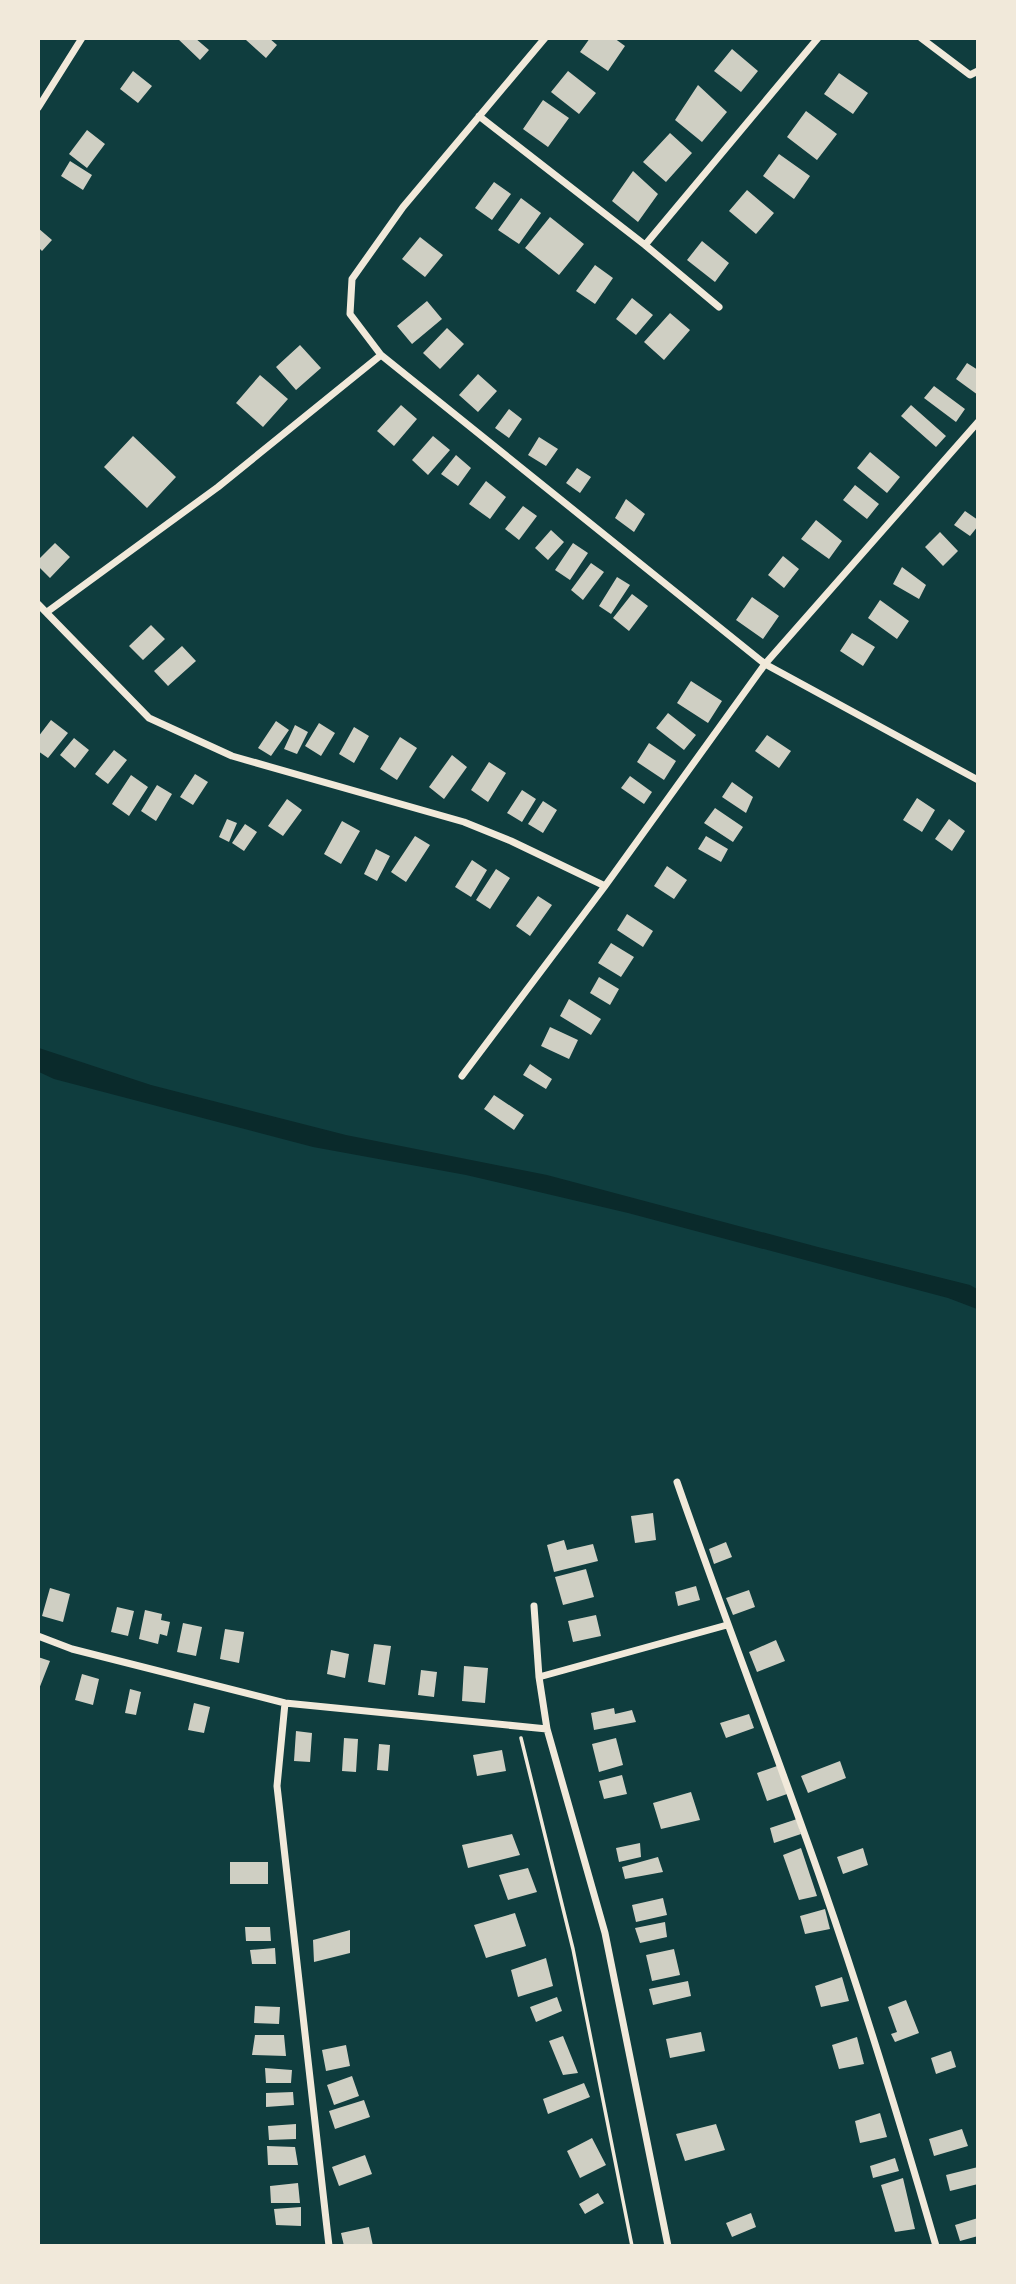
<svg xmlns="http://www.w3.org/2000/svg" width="1016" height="2284" viewBox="0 0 1016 2284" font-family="'DejaVu Sans',sans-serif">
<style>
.water{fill:#0a2a2b}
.building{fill:#cfcfc3}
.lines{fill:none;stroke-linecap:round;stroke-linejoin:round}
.path{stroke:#f1e9da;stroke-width:3.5}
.minor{stroke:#f1e9da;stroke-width:7}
</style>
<rect width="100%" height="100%" fill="#0f3d3e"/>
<path class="water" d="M39,1048L151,1085L346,1135L547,1175L818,1247L970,1285L977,1289V1309L948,1298L628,1213L466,1175L313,1147L54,1079L39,1072Z"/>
<path class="building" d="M177,38H195L209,50L200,60Z
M248,38H269L277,45L266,58L246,40Z
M590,38H614L625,46L608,71L580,52Z
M732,49L758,71L741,92L714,71Z
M133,71L152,86L138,103L120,89Z
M568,71L596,93L579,114L551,92Z
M839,73L868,93L853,114L824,94Z
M698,85L727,112L702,142L675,120Z
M543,100L569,118L548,147L523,129Z
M806,111L837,134L817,160L787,137Z
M87,130L105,144L87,168L69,154Z
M670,133L692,153L666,182L643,162Z
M779,154L810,176L794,199L763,176Z
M70,161L92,175L83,190L61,176Z
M633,171L658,194L638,222L612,201Z
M494,182L511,194L492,220L475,208Z
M747,190L774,213L756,234L729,211Z
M521,198L541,213L519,244L498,230Z
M550,217L584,244L559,275L525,248Z
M38,228L52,240L42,251L38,247Z
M420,237L443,255L425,277L402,259Z
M702,241L729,263L715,282L687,260Z
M595,265L613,278L595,304L576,291Z
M632,298L653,315L636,335L616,319Z
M427,301L442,319L412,344L397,326Z
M670,313L690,330L664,360L644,342Z
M447,328L464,344L440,369L423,353Z
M300,345L321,368L296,390L276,367Z
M967,363L978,370V395L956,379Z
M478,374L497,391L478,412L459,395Z
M260,375L288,399L263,427L236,403Z
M934,386L965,409L956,422L924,398Z
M401,405L417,419L394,446L377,431Z
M911,405L946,436L936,447L901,416Z
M509,409L522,419L509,438L495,428Z
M133,436L176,477L147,508L104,467Z
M433,436L450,450L428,475L412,460Z
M539,437L558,449L546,466L528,455Z
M870,452L900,477L887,493L857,468Z
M456,455L471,468L458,486L441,474Z
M577,468L591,477L580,493L566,483Z
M486,481L506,497L490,519L469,504Z
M855,485L879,504L867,519L843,500Z
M626,499L645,514L634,532L615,518Z
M523,506L537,516L519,540L505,529Z
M965,511L978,520V526L970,536L954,525Z
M816,520L842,541L829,559L801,539Z
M551,530L564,542L548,560L535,548Z
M940,532L958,551L943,566L925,547Z
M55,543L70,557L50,578L38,566V560Z
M573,543L588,553L570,580L555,570Z
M783,556L799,569L784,588L768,575Z
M591,563L604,572L583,600L571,590Z
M902,567L926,585L919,599L893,584Z
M617,577L630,585L611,614L599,606Z
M632,594L648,606L629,631L613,618Z
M752,597L779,616L763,639L736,620Z
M880,600L909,621L897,639L868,618Z
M151,625L165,639L143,660L129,646Z
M852,633L875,647L863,666L840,651Z
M182,646L196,661L168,686L154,671Z
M691,681L722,701L708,723L677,703Z
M668,713L696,735L684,750L656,728Z
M51,720L68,733L48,758L38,751V737Z
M276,721L289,730L271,756L258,748Z
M319,723L335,733L321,756L305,746Z
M295,725L308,732L297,754L284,749Z
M354,727L369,736L354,763L339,754Z
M767,735L791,751L779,768L755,751Z
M400,737L417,748L397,780L380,769Z
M74,738L89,750L75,768L60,755Z
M649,743L676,761L664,780L637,762Z
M114,750L127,760L108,784L95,774Z
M452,755L467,767L444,799L429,787Z
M489,762L506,773L488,802L471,790Z
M195,774L208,782L193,805L180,797Z
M131,775L148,787L129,816L112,804Z
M630,776L652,792L644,804L621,788Z
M732,782L753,797L746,813L722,797Z
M157,785L172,794L156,821L141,811Z
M522,790L536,799L522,822L507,813Z
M917,798L935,810L922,832L903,820Z
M287,799L302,810L283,836L268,826Z
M543,801L557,810L543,833L528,824Z
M715,808L743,827L733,842L704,823Z
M227,819L237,823L229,842L219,837Z
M949,819L965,831L952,851L935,839Z
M342,821L360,831L341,864L324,854Z
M245,824L257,832L244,851L232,843Z
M415,836L430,845L406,882L391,872Z
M706,836L728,849L721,862L698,849Z
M376,849L390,856L377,881L364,874Z
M472,860L487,870L471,897L455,887Z
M667,866L687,880L674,899L654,886Z
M496,869L510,878L490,909L476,900Z
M538,896L552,905L530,936L516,926Z
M627,914L653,931L643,947L617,930Z
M611,943L634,957L621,977L598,963Z
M599,977L619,989L610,1005L590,993Z
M569,999L601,1019L591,1035L560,1016Z
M550,1027L578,1040L569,1059L541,1046Z
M530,1064L552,1079L546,1089L523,1075Z
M494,1095L524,1115L514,1130L484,1109Z
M653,1513L656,1540L635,1543L631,1516Z
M564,1540L567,1550L593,1544L598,1561L554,1572L547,1545Z
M726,1542L732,1557L714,1564L709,1549Z
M586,1569L594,1597L563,1605L555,1577Z
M696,1586L700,1600L678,1606L675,1592Z
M50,1588L70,1594L63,1622L42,1616Z
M749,1590L755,1607L733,1615L726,1598Z
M117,1607L134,1611L128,1636L111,1632Z
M145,1610L162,1614L161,1620L170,1622L167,1636L160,1634L158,1644L139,1639Z
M596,1615L601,1636L573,1642L568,1621Z
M183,1623L202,1627L196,1656L177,1652Z
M225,1629L244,1632L239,1663L220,1659Z
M776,1640L785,1661L757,1672L749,1652Z
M374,1644L391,1646L385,1685L368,1682Z
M331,1650L349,1654L345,1678L327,1674Z
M38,1657L50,1661L39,1689H38Z
M464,1666L488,1668L485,1703L462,1701Z
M421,1670L437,1672L434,1697L418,1695Z
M82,1674L99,1679L93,1705L75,1700Z
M130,1689L141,1692L136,1715L125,1713Z
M194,1703L210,1707L204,1733L188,1730Z
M614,1708L615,1714L632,1710L636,1722L594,1730L591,1713Z
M749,1714L754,1728L726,1738L720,1723Z
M296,1731L312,1733L310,1762L294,1761Z
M344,1738L358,1739L356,1772L342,1771Z
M616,1738L623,1765L599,1772L592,1744Z
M379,1744L390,1745L388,1771L377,1770Z
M502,1750L506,1771L477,1776L473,1755Z
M840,1761L846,1778L808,1793L801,1776Z
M780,1765L790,1793L767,1801L757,1773Z
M622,1775L627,1794L604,1799L599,1781Z
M691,1792L700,1820L661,1829L653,1803Z
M797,1819L801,1834L774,1843L770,1828Z
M512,1834L520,1855L468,1868L462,1845Z
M640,1843L641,1857L619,1862L616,1848Z
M801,1848L817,1896L799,1900L783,1855Z
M863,1848L868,1865L843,1874L837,1857Z
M658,1857L663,1872L625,1879L622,1867Z
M230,1862H268V1884H230Z
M528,1868L537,1892L508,1900L499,1875Z
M663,1898L667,1915L636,1922L632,1905Z
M825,1909L830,1929L805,1934L800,1916Z
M515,1913L526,1946L486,1958L474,1925Z
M665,1922L667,1937L640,1943L635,1928Z
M245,1927H270L271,1941H246Z
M350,1930V1953L314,1962L313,1940Z
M275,1948L276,1964H252L250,1950Z
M674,1949L680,1975L652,1981L646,1955Z
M546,1958L553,1986L518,1997L511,1970Z
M842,1977L849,2001L821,2007L815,1986Z
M688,1981L691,1996L653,2005L649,1989Z
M557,1997L562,2011L536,2022L530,2007Z
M906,2000L919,2033L895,2042L891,2034L897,2032L888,2007Z
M255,2006L280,2007L279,2024L254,2023Z
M701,2032L705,2051L670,2058L666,2039Z
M255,2035H284L286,2056L252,2055Z
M563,2036L578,2073L563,2075L549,2041Z
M857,2037L864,2064L839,2069L832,2045Z
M346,2045L350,2066L326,2071L322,2050Z
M951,2051L956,2067L936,2074L931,2058Z
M265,2068L292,2070L291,2083H266Z
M352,2076L359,2096L334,2105L327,2085Z
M584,2083L590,2097L548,2114L543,2099Z
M293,2092L294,2105L266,2107V2093Z
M364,2100L370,2117L335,2129L329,2111Z
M880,2113L887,2137L860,2143L855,2121Z
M296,2124V2139L269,2140L268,2126Z
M716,2124L725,2150L685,2161L676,2134Z
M962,2129L968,2146L934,2156L929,2139Z
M592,2138L606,2165L580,2178L567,2151Z
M267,2146L295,2147L298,2165H268Z
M365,2155L372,2174L339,2186L332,2167Z
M895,2158L899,2171L873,2178L870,2166Z
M978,2167V2184L950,2191L946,2175Z
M903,2178L915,2229L895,2232L881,2185Z
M298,2183L300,2203H271L270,2186Z
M598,2193L604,2203L585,2214L579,2204Z
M301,2207V2226L276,2225L274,2209Z
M751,2213L756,2227L732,2237L726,2223Z
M978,2218V2236L960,2241L955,2225Z
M369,2227L373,2246H344L341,2233Z"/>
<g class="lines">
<path class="path" d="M521,1738L573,1949L632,2246"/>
<path class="minor" d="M545,38L403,207L352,279L350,314L381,355L765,664L978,780
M921,38L970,75L978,71
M38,108L82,38
M479,116L645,245L719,307
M645,245L818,38
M38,604L149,718L232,756L464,822L511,841L605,886
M47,612L218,487L381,355
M462,1076L605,886L765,664L978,422
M677,1482C724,1617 776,1751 823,1886C864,2004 901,2125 936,2246
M534,1606L539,1677L547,1729L605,1933L668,2246
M38,1636L72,1649L285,1703L547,1729
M539,1677L727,1625
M285,1703L277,1786L329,2246"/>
</g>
<rect width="1016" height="2284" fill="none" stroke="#f1e9da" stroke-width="80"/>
</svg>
